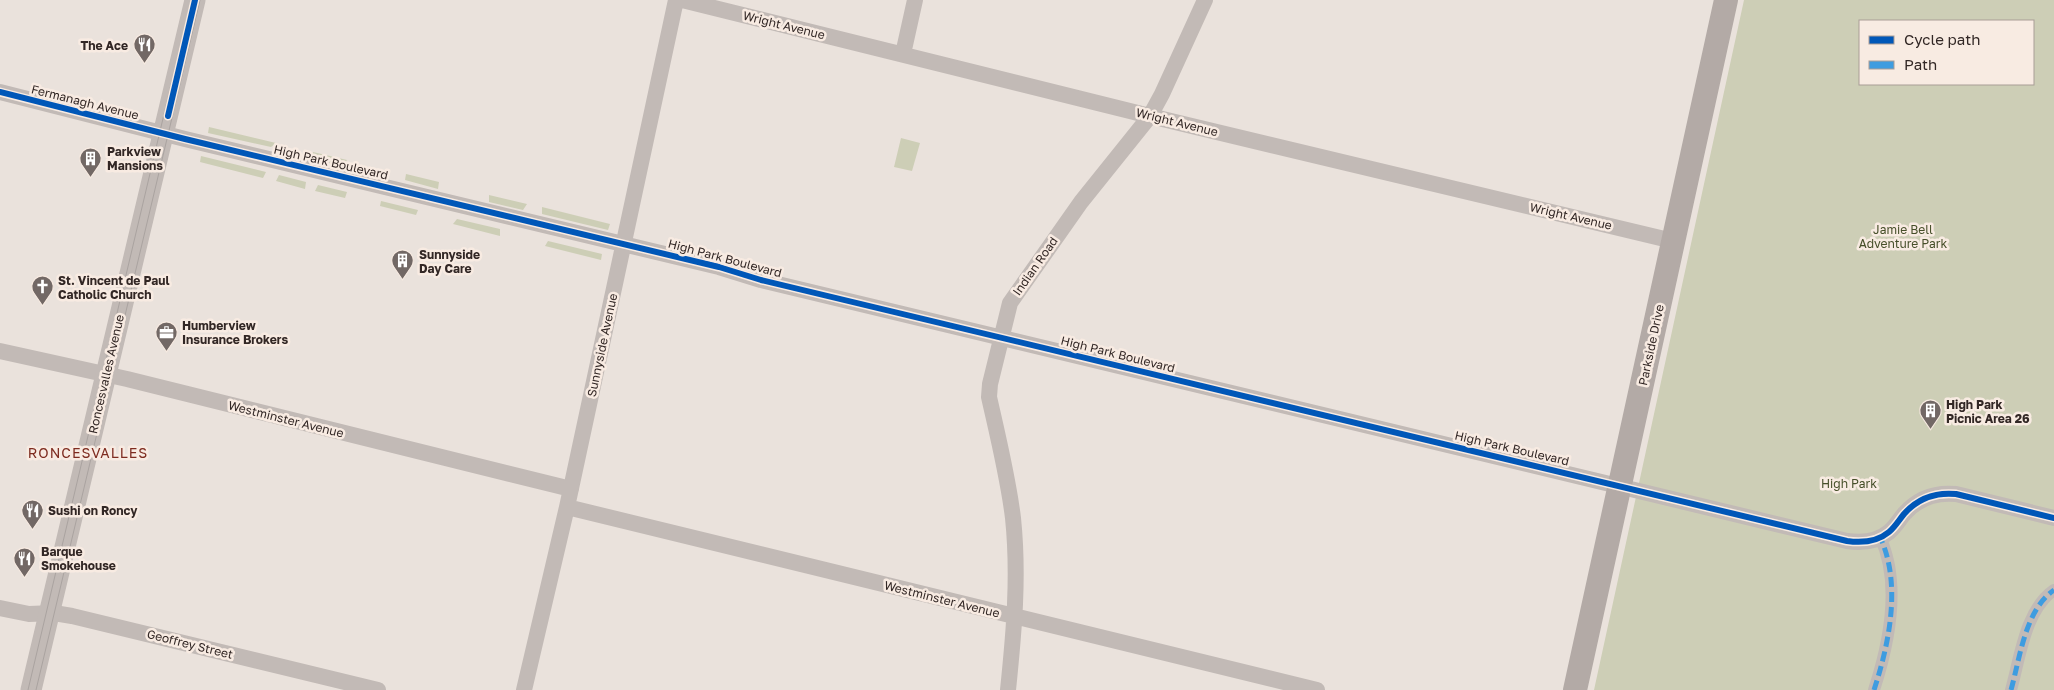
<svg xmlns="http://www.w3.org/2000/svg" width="2054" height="690" viewBox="0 0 2054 690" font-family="'Golos Text',sans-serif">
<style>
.green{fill:#cdceb6;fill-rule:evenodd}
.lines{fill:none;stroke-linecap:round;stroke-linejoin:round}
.pedestrian{stroke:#c2bab6;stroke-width:12}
.minor{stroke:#c2bab6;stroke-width:16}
.tertiary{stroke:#c2bab6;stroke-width:21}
.secondary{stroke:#b3aaa6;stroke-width:24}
.tram{stroke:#aaa3a0;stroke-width:1}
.quiet{stroke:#3e9ce0;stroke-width:5;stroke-dasharray:10 5;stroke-linecap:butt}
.cycleway-casing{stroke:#f8ebe2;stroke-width:9}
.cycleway{stroke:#0057b8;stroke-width:6}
.labels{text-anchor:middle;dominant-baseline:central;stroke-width:5;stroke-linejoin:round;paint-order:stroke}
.street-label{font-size:12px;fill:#322725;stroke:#f8ebe2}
.poi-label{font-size:12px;font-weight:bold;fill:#322725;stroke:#f8ebe2;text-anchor:start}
.park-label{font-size:12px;fill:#464f29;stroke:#f8ebe2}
.neighbourhood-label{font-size:14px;letter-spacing:1px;fill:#7e2c20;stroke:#f8ebe2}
</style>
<rect width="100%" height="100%" fill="#eae2dc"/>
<path class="green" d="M1744,0H2054V690H1594ZM1860,21H2033V84H1860Z
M209,127L276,143L271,147L208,133Z
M901,138L920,143L912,171L894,167Z
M313,152L347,160L343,166L312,158Z
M201,156L266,172L263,178L200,162Z
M406,174L439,182L438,189L405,180Z
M279,175L306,182L305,189L276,181Z
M318,185L347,192L345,198L315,191Z
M489,195L527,204L523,210L489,202Z
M381,201L418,210L416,215L380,206Z
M542,207L610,224L608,230L542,214Z
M457,219L500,229V236L453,224Z
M548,241L602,254L601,260L545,246Z"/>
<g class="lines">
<path class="pedestrian" d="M1874,690C1889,644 1902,584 1880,537
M2011,690C2020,658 2025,610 2054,590"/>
<path class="minor" d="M682,0L1150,116L1673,241
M903,54L915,0
M0,92L185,139L719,267L761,280L1847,541C1861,543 1877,542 1889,532C1895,527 1899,520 1904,514C1918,498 1935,492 1956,494L2054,518
M0,351L127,379L571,489
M567,507L1317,690
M0,608L29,614L54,613L72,616L378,690
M524,690L567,507L676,0
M1008,690C1014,632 1019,576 1013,518C1008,477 998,437 989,397L990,384L1010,303L1081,202L1150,116L1162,94L1205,0"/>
<path class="tertiary" d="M31,690L195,0"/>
<path class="secondary" d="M1575,690L1726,0"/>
<path class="tram" d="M28,690L191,0
M36,690L200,0"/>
<path class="quiet" d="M1874,690C1889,644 1902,584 1880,537
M2011,690C2020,658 2025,610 2054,590"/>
<defs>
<path id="cycleway" d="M0,92L185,139L719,267L761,280L1847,541C1861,543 1877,542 1889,532C1895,527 1899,520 1904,514C1918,498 1935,492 1956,494L2054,518
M168,116L195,0"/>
</defs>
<use href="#cycleway" class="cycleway-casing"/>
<use href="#cycleway" class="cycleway"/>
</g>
<defs>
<symbol id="restaurant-pin" viewBox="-11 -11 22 30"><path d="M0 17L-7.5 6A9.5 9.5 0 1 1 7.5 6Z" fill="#726865" stroke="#f8ebe2"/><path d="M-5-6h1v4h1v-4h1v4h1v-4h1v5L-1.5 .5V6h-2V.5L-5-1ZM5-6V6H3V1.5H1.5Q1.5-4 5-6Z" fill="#fff"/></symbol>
<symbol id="building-pin" viewBox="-11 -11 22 30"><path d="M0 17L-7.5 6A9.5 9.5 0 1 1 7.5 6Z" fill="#726865" stroke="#f8ebe2"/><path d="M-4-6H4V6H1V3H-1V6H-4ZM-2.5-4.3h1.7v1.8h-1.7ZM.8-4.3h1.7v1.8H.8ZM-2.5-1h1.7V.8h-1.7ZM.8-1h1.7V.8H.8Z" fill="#fff"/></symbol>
<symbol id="church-pin" viewBox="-11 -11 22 30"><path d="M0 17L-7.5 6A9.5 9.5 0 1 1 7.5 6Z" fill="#726865" stroke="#f8ebe2"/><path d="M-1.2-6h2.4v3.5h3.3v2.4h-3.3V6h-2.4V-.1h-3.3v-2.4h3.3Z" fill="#fff"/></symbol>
<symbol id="office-pin" viewBox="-11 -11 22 30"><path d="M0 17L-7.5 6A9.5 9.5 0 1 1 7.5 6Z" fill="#726865" stroke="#f8ebe2"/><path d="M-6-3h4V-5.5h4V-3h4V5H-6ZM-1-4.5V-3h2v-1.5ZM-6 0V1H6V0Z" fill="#fff"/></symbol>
</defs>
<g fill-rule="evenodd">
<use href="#restaurant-pin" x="132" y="32" width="25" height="34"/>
<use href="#building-pin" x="78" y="146" width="25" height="34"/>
<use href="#building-pin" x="390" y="248" width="25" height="34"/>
<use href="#church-pin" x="30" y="274" width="25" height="34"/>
<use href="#office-pin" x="154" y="320" width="25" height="34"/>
<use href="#building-pin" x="1918" y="398" width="25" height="34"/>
<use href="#restaurant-pin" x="20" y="498" width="25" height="34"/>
<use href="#restaurant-pin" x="12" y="546" width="25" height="34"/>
</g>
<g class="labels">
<g class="street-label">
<text transform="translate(784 25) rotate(14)">Wright Avenue</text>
<text transform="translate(85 102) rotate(14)">Fermanagh Avenue</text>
<text transform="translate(1177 122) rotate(14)">Wright Avenue</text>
<text transform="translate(331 162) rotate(13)">High Park Boulevard</text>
<text transform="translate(1571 216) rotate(13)">Wright Avenue</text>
<text transform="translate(725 258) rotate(15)">High Park Boulevard</text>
<text transform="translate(1035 266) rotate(-55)">Indian Road</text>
<text transform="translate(602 345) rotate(-78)">Sunnyside Avenue</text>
<text transform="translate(1651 345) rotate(-78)">Parkside Drive</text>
<text transform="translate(1118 354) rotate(14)">High Park Boulevard</text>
<text transform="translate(106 374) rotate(-77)">Roncesvalles Avenue</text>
<text transform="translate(286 419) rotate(14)">Westminster Avenue</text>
<text transform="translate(1512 448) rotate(13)">High Park Boulevard</text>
<text transform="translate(942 599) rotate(14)">Westminster Avenue</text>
<text transform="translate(190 644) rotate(14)">Geoffrey Street</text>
</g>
<g class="poi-label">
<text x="128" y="45" text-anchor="end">The Ace</text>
<text x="107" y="151">Parkview<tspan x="107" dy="14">Mansions</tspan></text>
<text x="419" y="254">Sunnyside<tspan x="419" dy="14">Day Care</tspan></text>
<text x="58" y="280">St. Vincent de Paul<tspan x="58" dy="14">Catholic Church</tspan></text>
<text x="182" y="325">Humberview<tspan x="182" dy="14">Insurance Brokers</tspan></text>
<text x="1946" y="404">High Park<tspan x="1946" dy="14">Picnic Area 26</tspan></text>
<text x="48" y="510">Sushi on Roncy</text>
<text x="41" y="551">Barque<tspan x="41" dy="14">Smokehouse</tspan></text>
</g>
<g class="park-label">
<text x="1903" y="229">Jamie Bell<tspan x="1903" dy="14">Adventure Park</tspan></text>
<text x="1849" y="483">High Park</text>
</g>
<g class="neighbourhood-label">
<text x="88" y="452">RONCESVALLES</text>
</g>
</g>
<rect x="1859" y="20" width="175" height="65" fill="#f8ebe2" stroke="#a99d96"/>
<rect x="1869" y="36" width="25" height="8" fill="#0057b8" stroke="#a99d96"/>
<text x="1904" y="45" font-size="15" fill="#322725">Cycle path</text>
<rect x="1869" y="61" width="25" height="8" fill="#3e9ce0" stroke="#a99d96"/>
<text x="1904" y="70" font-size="15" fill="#322725">Path</text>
</svg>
